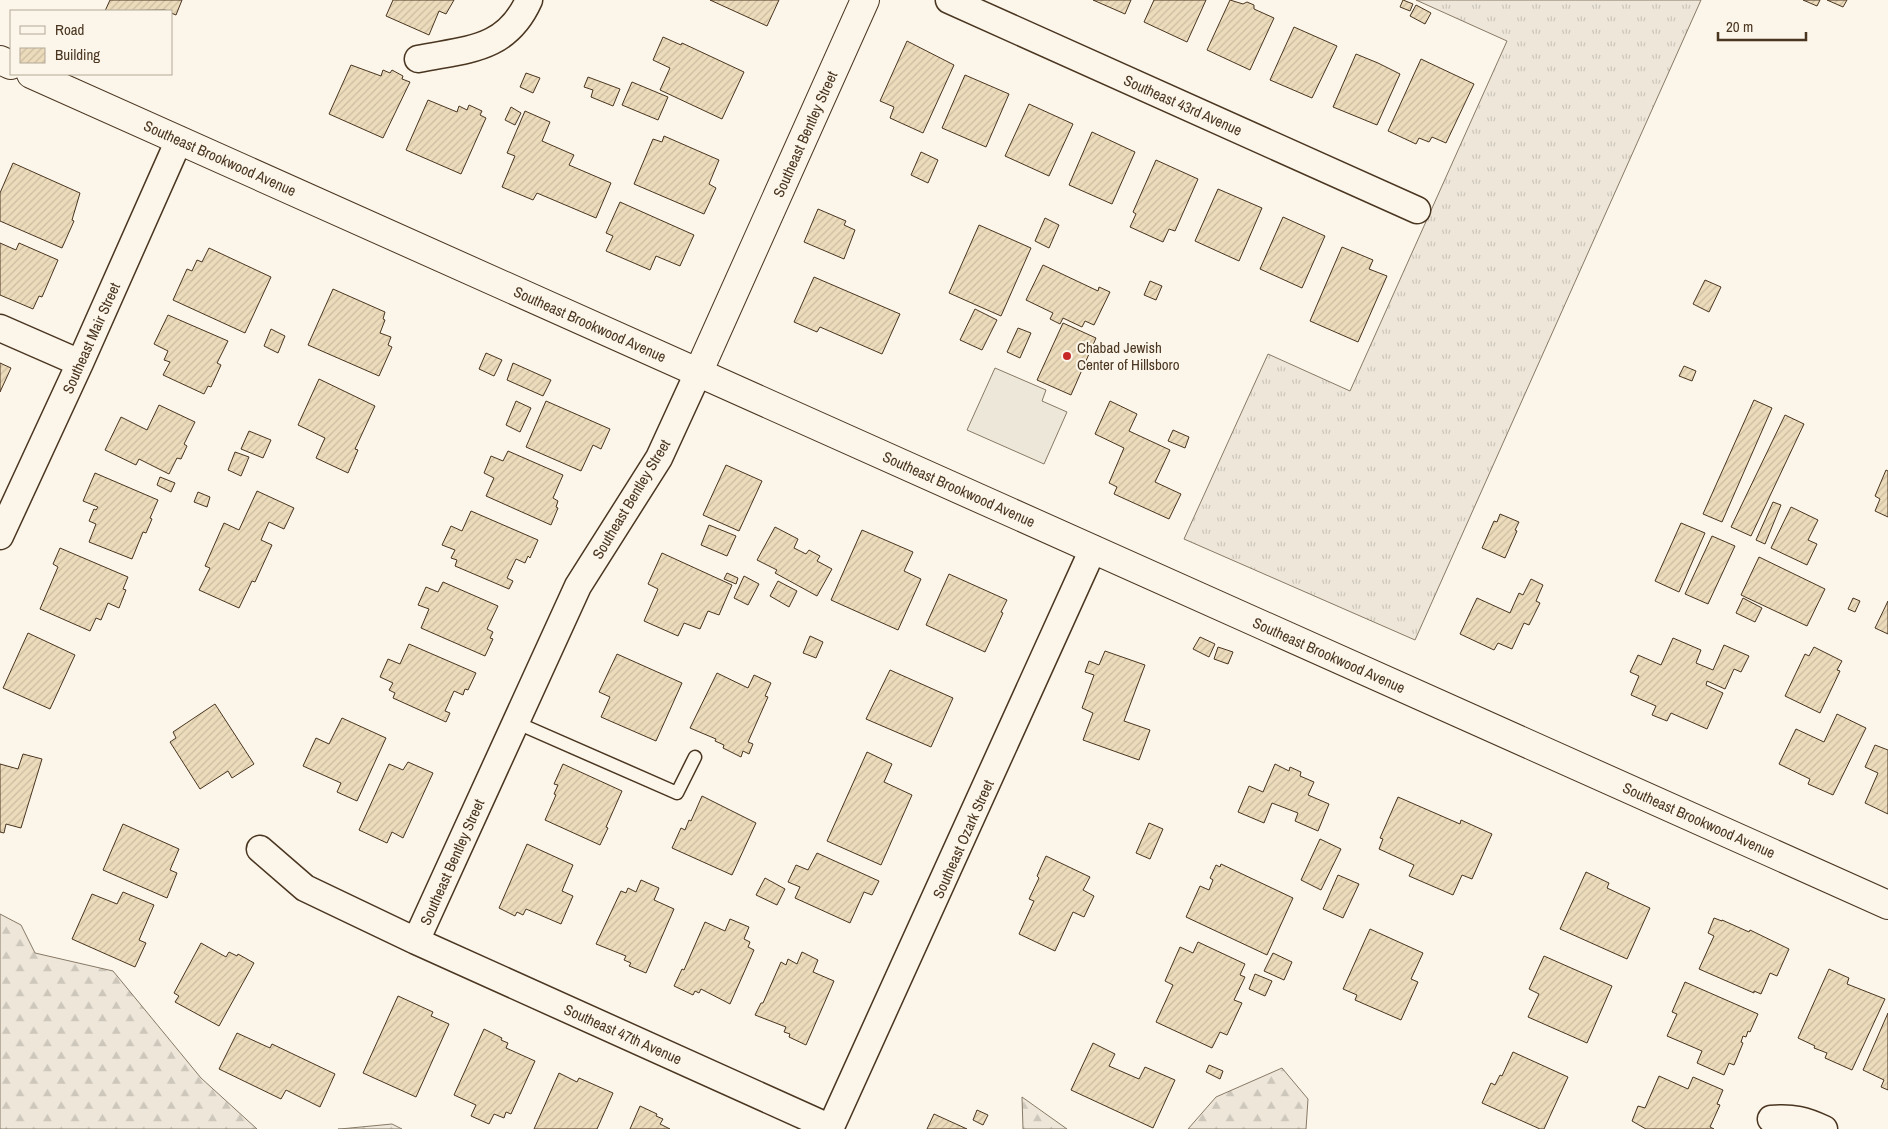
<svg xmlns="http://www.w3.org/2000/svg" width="1888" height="1129" viewBox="0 0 1888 1129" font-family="'Archivo Narrow',sans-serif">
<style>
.grass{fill:url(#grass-tufts);stroke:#887966}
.forest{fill:url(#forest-firs);stroke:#887966}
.parking{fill:#ede7d9;stroke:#887966}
.building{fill:url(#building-hatch);stroke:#4a3520}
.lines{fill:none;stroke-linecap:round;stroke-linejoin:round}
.service-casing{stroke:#4a3520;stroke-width:15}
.minor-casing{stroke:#4a3520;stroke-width:29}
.tertiary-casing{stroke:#4a3520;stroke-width:30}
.secondary-casing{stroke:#4a3520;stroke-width:30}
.service{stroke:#fbf6e9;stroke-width:12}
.minor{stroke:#fbf6e9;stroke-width:26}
.tertiary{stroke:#fbf6e9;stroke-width:28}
.secondary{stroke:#fbf6e9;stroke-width:28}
.poi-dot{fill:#c62828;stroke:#fbf6e9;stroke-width:2}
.labels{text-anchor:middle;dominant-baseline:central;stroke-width:4;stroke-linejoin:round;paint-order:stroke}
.street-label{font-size:15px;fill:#4a3520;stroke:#fbf6e9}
.poi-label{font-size:15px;fill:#4a3520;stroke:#fbf6e9;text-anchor:start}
</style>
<defs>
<pattern id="grass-tufts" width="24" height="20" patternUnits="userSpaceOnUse" patternTransform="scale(1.25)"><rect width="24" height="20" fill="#ede6d9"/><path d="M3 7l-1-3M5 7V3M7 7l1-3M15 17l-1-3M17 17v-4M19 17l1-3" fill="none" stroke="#cdc6ba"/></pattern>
<pattern id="forest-firs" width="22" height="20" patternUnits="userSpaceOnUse" patternTransform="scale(1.25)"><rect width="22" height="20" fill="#ede6d9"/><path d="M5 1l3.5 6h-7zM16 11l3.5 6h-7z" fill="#cdc6ba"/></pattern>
<pattern id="building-hatch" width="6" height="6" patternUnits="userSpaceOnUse" patternTransform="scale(1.25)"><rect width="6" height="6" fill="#ecdcbc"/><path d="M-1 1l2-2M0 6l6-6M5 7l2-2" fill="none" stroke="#ccbda1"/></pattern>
</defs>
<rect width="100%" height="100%" fill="#fbf6e9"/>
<path class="grass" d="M1416,0H1701L1415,640L1184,539L1268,354L1350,391L1507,41Z"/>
<path class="forest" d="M0,914L21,925L35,953L113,971L201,1078L257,1129H0Z
M1282,1068L1308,1099L1306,1129H1188L1216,1097Z
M1022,1097L1067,1129H1023Z
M392,1124L402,1129H338H340Z"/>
<path class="parking" d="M995,368L1046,390L1042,401L1067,412L1044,464L967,430Z"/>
<path class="building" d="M110,0H182L176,15L171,13V11L164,10L105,11Z
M393,0H454L446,14L439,11L429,35L386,16Z
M710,0H779L767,26Z
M1093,0H1131L1125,14Z
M1154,0H1206L1187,42L1144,22Z
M1230,0L1243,4L1247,2L1254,5V9L1274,18L1250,70L1207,50Z
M1403,0L1413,4L1410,11L1400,7Z
M1803,0H1820L1817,6Z
M1827,0H1847L1843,7Z
M1416,5L1431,13L1425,24L1410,16Z
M1294,27L1337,46L1312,98L1270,80Z
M663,37L681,45L682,43L744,72L722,119L660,90L670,68L653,60Z
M907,41L954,65L923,133L890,118L894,107L880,101Z
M1356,54L1378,63L1400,74L1377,125L1333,107Z
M1421,59L1474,84L1446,143L1432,137L1429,142L1419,138L1416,144L1388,131Z
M351,65L381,76L383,70L390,73L392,70L403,76L402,79L410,82L383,138L329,114Z
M526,73L540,78L533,93L520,87Z
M965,75L1009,94L986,147L942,128Z
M588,77L620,89L613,106L591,97L593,90L584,87Z
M632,82L668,97L658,120L622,105Z
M428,100L457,112L459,106L467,110L469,105L482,111L480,115L486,118L461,174L406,150Z
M1029,104L1073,124L1049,176L1005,156Z
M511,107L521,113L515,125L505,120Z
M525,111L550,122L542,141L574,155L569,165L611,183L596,218L537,193L533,200L502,187L515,156L507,153Z
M1092,132L1135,152L1112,204L1069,185Z
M664,136L719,160L709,184L716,188L704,214L634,184L653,139L662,142Z
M921,152L938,160L928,183L911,175Z
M1156,160L1198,179L1175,231L1169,229L1163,242L1130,227L1136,214L1133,212Z
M13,163L80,193L72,220L74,221L62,248L0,221V193Z
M1218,189L1262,208L1239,261L1195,241Z
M620,202L694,235L680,266L656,256L650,270L606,251L613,236L606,233Z
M818,209L846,221L844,225L855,230L844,259L804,242Z
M1283,217L1325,236L1302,288L1260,269Z
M1045,218L1059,225L1049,248L1035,241Z
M979,225L1031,248L1001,316L949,293Z
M0,243L16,250L19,243L58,260L42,297L39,296L33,309L0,295Z
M1342,247L1373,260L1369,269L1387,276L1358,342L1310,321Z
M209,248L271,277L245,333L173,300L187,269L192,271L197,260L202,262Z
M1043,265L1098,291L1099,287L1110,292L1094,325L1085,321L1082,327L1063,318L1060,324L1050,319L1053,313L1026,300Z
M814,277L900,314L882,354L820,327L817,332L794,322Z
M1705,280L1721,287L1709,312L1693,304Z
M1150,281L1162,286L1156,300L1144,295Z
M333,289L385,312L383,319L385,320L380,333L391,337L388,345L392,347L379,376L308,345Z
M975,309L997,320L982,350L960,340Z
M168,315L228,341L217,363L221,365L211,387L208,386L204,394L163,375L170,362L164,360L168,351L154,344Z
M1063,323L1096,338L1071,395L1037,380Z
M1018,328L1031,333L1020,358L1007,352Z
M271,329L285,336L278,353L264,346Z
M486,353L502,360L494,376L479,369Z
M0,363L11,368L0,392Z
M513,363L551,380L543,396L507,380Z
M1684,366L1696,371L1692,381L1679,376Z
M319,379L375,406L355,449L358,450L348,473L316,458L325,438L298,425Z
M1754,400L1772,408L1722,522L1703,514Z
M516,401L531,408L520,432L506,425Z
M546,401L610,429L601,449L593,445L581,471L526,447Z
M1110,401L1137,414L1129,431L1170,450L1155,482L1181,494L1169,519L1114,494L1117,487L1109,483L1124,448L1095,434Z
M159,405L195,422L184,444L187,446L181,459L177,458L169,474L139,459L136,465L105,450L121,417L147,430Z
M1785,415L1804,424L1751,536L1731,527Z
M1173,430L1189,437L1185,448L1168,441Z
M249,431L271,440L263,458L241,449Z
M508,451L563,475L553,498L558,501L556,507L558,508L551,525L486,496L494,478L484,473L491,456L503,461Z
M235,452L249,457L241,476L228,470Z
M726,465L762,481L739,531L703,515Z
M1886,470L1888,471V517L1875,511L1880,499L1875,496Z
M95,473L158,500L150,518L152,519L146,533L143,532L132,559L89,542L96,524L89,521L94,509L96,510L98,507L83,501Z
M160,477L175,483L171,492L157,485Z
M257,491L294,508L284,529L269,522L261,540L272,545L255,582L252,581L239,608L199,590L210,568L205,566L224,523L239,530Z
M198,492L210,497L207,507L194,502Z
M1773,502L1781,505L1765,544L1756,540Z
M1791,507L1818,520L1808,540L1817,544L1807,565L1771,548Z
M471,511L538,540L530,558L528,556L525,563L516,559L507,578L513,581L509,589L455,566L457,560L451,558L455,550L442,545L451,526L462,531Z
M1500,514L1519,522L1515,530L1517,531L1505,558L1482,548L1494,521L1497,522Z
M1681,523L1705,533L1679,592L1655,581Z
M709,525L736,536L727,556L701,545Z
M775,527L798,539L794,548L806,554L809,550L820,556L817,561L832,569L817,596L775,573L777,570L757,560Z
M862,530L913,552L904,571L921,579L898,630L831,600Z
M1712,536L1735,546L1708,604L1685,594Z
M60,548L128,577L123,589L126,590L119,608L108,603L101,620L96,618L90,631L40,609L58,567L53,564Z
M662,553L732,585L719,615L708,611L700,629L684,623L678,636L644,621L658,589L648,584Z
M1759,557L1825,589L1807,626L1741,595Z
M727,573L738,578L736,584L724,579Z
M949,574L1007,600L1001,612L1003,613L985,652L926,625Z
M744,576L759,584L748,605L734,598Z
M1531,579L1543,585L1536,601L1540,603L1529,625L1524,623L1512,649L1498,643L1494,650L1460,634L1477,598L1510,613L1519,593L1523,595Z
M778,581L797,591L789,607L770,596Z
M443,582L498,606L487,629L493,632L490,638L493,639L485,656L421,628L429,609L418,605L426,587L438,592Z
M1743,598L1762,608L1755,622L1736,613Z
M1853,598L1860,601L1855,612L1848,609Z
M1888,601V634L1875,628Z
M28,633L75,655L50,709L3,688Z
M810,636L823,642L816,658L803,653Z
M1200,637L1215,644L1209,657L1193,649Z
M1673,638L1701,650L1696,663L1713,670L1724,645L1749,656L1741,672L1734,669L1725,689L1707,681L1706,685L1723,693L1707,729L1671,713L1667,721L1652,715L1656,706L1631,695L1639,676L1630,672L1638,655L1661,665Z
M409,644L476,673L468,690L465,689L463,695L454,691L445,711L450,713L446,722L393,698L395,693L389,690L393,683L380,677L388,659L400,664Z
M1218,647L1233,652L1228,664L1214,659Z
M1814,647L1842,661L1837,670L1840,671L1820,713L1785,696L1805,654L1809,656Z
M1105,651L1145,665L1124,721L1150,730L1139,760L1083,740L1093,713L1082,708L1094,675L1085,672L1089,661L1099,665Z
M617,654L682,683L656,741L601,717L610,697L599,692Z
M890,670L953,698L931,747L866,719Z
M717,673L748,688L754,675L771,683L765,696L768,697L748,742L753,744L749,754L743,751L741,757L723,748L724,745L715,741L716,739L690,728Z
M215,704L254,764L232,778L228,771L200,789L170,742L176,738L173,732Z
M1837,714L1866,728L1833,795L1808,784L1810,779L1779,764L1796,729L1824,742Z
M342,718L386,738L357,801L337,792L341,783L303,766L316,738L329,744Z
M1875,745L1888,750V814L1865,803L1878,773L1865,767Z
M867,752L892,764L884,782L912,795L881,865L827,841Z
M23,754L42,759L21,828L6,824L4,833L0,832V764L18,769Z
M408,762L433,773L403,838L392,832L387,843L359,830L389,764L403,770Z
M563,764L622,791L606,827L608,828L600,845L545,820L556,795L554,794L558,785L554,784Z
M1275,764L1289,771L1290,767L1301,772L1300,776L1314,782L1308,795L1329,804L1318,831L1295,821L1298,813L1272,803L1264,823L1238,812L1249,786L1263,792Z
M702,796L756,823L732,875L672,848L681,828L685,830L689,820L691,821Z
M1398,797L1460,824L1461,820L1492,834L1472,879L1462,875L1453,895L1409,876L1414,865L1379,849L1383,839L1380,838Z
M1149,823L1163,829L1150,859L1136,853Z
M123,824L179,849L170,870L177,873L167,898L103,870Z
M1320,839L1341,849L1321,890L1301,880Z
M527,844L573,865L562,891L573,896L561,924L526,909L523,915L517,912L515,916L499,908Z
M817,853L879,881L872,895L864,892L850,923L795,898L800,887L788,882L796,865L808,870Z
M1046,856L1090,877L1083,890L1094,896L1084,917L1073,912L1055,951L1019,934L1034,901L1029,899L1039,878L1037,876Z
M1221,864L1293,898L1267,955L1186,917L1200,886L1209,890L1213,880L1210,878L1216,865L1220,867Z
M1586,872L1609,883L1607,888L1650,908L1627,959L1560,929Z
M1338,875L1359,884L1343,918L1323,909Z
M765,878L785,889L777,905L756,895Z
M641,880L659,888L654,900L674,909L646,973L629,966L631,963L624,960L626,956L596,944L621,891L626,893L628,888L636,892Z
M123,892L154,905L139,940L146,943L135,967L72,939L92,894L117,904Z
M1714,918L1722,921V920L1749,932L1750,930L1789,949L1777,976L1770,973L1761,994L1754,991V993L1699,969L1714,936L1708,933Z
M730,919L749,927L744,939L750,942L748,947L754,950L730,1004L701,989L699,993L695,991L693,995L674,986L682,969L684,970L705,922L725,931Z
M1370,929L1423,953L1411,979L1418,982L1401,1020L1355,1000L1357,995L1343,989Z
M1198,942L1245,964L1240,975L1245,977L1234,1000L1242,1003L1227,1035L1220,1032L1212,1048L1156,1022L1173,985L1165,981L1180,947L1193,953Z
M201,943L226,957L229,952L237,956L238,954L254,963L219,1026L175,1002L179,996L174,993Z
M802,952L818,960L813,972L834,981L806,1045L789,1037L790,1034L784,1032L786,1027L755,1015L761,1003H763L781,962L786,965L788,959L797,964Z
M1273,953L1292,962L1284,980L1264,971Z
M1544,956L1612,986L1587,1043L1528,1017L1539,994L1529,989Z
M1829,969L1849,978L1847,984L1885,999L1852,1070L1825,1058L1827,1053L1814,1048L1815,1046L1798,1038Z
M1255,974L1272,981L1265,996L1249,989Z
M1685,982L1758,1014L1750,1032L1748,1031L1746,1037L1743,1036L1741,1042L1743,1043L1734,1065L1729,1063L1724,1075L1697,1063L1702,1051L1667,1036L1677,1014L1672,1012Z
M398,996L433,1012L431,1016L449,1024L416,1097L363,1073Z
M1888,1013V1090L1881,1087L1884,1080L1863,1070Z
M484,1029L502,1038L501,1040L508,1043L506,1048L535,1061L511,1114L506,1112L504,1118L494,1114L489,1124L471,1116L476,1105L454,1095Z
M237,1033L270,1048L272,1044L335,1074L320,1107L286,1090L281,1099L219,1069Z
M1093,1043L1115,1054L1109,1066L1139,1079L1145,1067L1175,1080L1153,1128L1071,1090Z
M1513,1052L1568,1077L1544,1129H1540L1482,1103L1491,1083L1495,1085L1500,1075L1502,1076Z
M1209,1065L1223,1071L1220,1079L1206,1072Z
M559,1073L577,1082L579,1078L613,1093L597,1129H534Z
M1659,1076L1688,1089L1693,1077L1723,1090L1717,1104L1720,1105L1710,1127L1714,1129H1646L1632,1121L1638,1106L1645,1108Z
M640,1106L657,1114L656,1116L663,1119L660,1124L670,1129H630Z
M977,1110L988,1115L983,1125L973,1120Z
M934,1114L967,1129H927Z"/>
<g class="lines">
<defs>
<path id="service" d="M515,722L677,793L695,757"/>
<path id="minor" d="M949,0L1417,210
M418,59C467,49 506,51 529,0
M0,328L80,363
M0,536L80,363L179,140
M260,849L305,888L416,941L831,1128
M416,941L578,586L659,458L698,373
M1771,1119C1793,1117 1805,1120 1824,1129
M830,1129L1093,549"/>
<path id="tertiary" d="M698,373L865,0"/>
<path id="secondary" d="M0,60L11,65
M31,74L1888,905"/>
</defs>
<use href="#service" class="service-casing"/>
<use href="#minor" class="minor-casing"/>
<use href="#tertiary" class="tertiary-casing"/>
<use href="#secondary" class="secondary-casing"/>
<use href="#service" class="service"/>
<use href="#minor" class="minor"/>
<use href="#tertiary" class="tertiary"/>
<use href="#secondary" class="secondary"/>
</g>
<circle class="poi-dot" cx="1067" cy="356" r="5"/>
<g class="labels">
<g class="street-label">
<text transform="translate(1183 105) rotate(24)">Southeast 43rd Avenue</text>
<text transform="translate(805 134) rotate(-66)">Southeast Bentley Street</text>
<text transform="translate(220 158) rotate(24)">Southeast Brookwood Avenue</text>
<text transform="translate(590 324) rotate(24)">Southeast Brookwood Avenue</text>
<text transform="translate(91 338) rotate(-66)">Southeast Mair Street</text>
<text transform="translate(959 489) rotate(24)">Southeast Brookwood Avenue</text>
<text transform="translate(631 499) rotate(-59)">Southeast Bentley Street</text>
<text transform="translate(1329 655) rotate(24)">Southeast Brookwood Avenue</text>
<text transform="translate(1699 820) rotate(24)">Southeast Brookwood Avenue</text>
<text transform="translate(963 839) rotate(-66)">Southeast Ozark Street</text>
<text transform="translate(452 862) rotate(-66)">Southeast Bentley Street</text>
<text transform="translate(623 1034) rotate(24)">Southeast 47th Avenue</text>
</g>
<g class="poi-label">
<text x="1077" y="347">Chabad Jewish<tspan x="1077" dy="17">Center of Hillsboro</tspan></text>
</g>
</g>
<rect x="10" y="10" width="162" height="65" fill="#fbf6e9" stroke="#b4a999"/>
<rect x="20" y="26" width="25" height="8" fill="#fbf6e9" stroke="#b4a999"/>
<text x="55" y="35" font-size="15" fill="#4a3520">Road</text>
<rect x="20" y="48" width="25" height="15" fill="url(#building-hatch)" stroke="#b4a999"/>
<text x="55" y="60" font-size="15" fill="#4a3520">Building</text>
<path d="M1718 32v8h88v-8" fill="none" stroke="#4a3520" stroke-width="2.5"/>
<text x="1726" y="32" font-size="15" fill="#4a3520" stroke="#fbf6e9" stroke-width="4" paint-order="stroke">20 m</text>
</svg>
